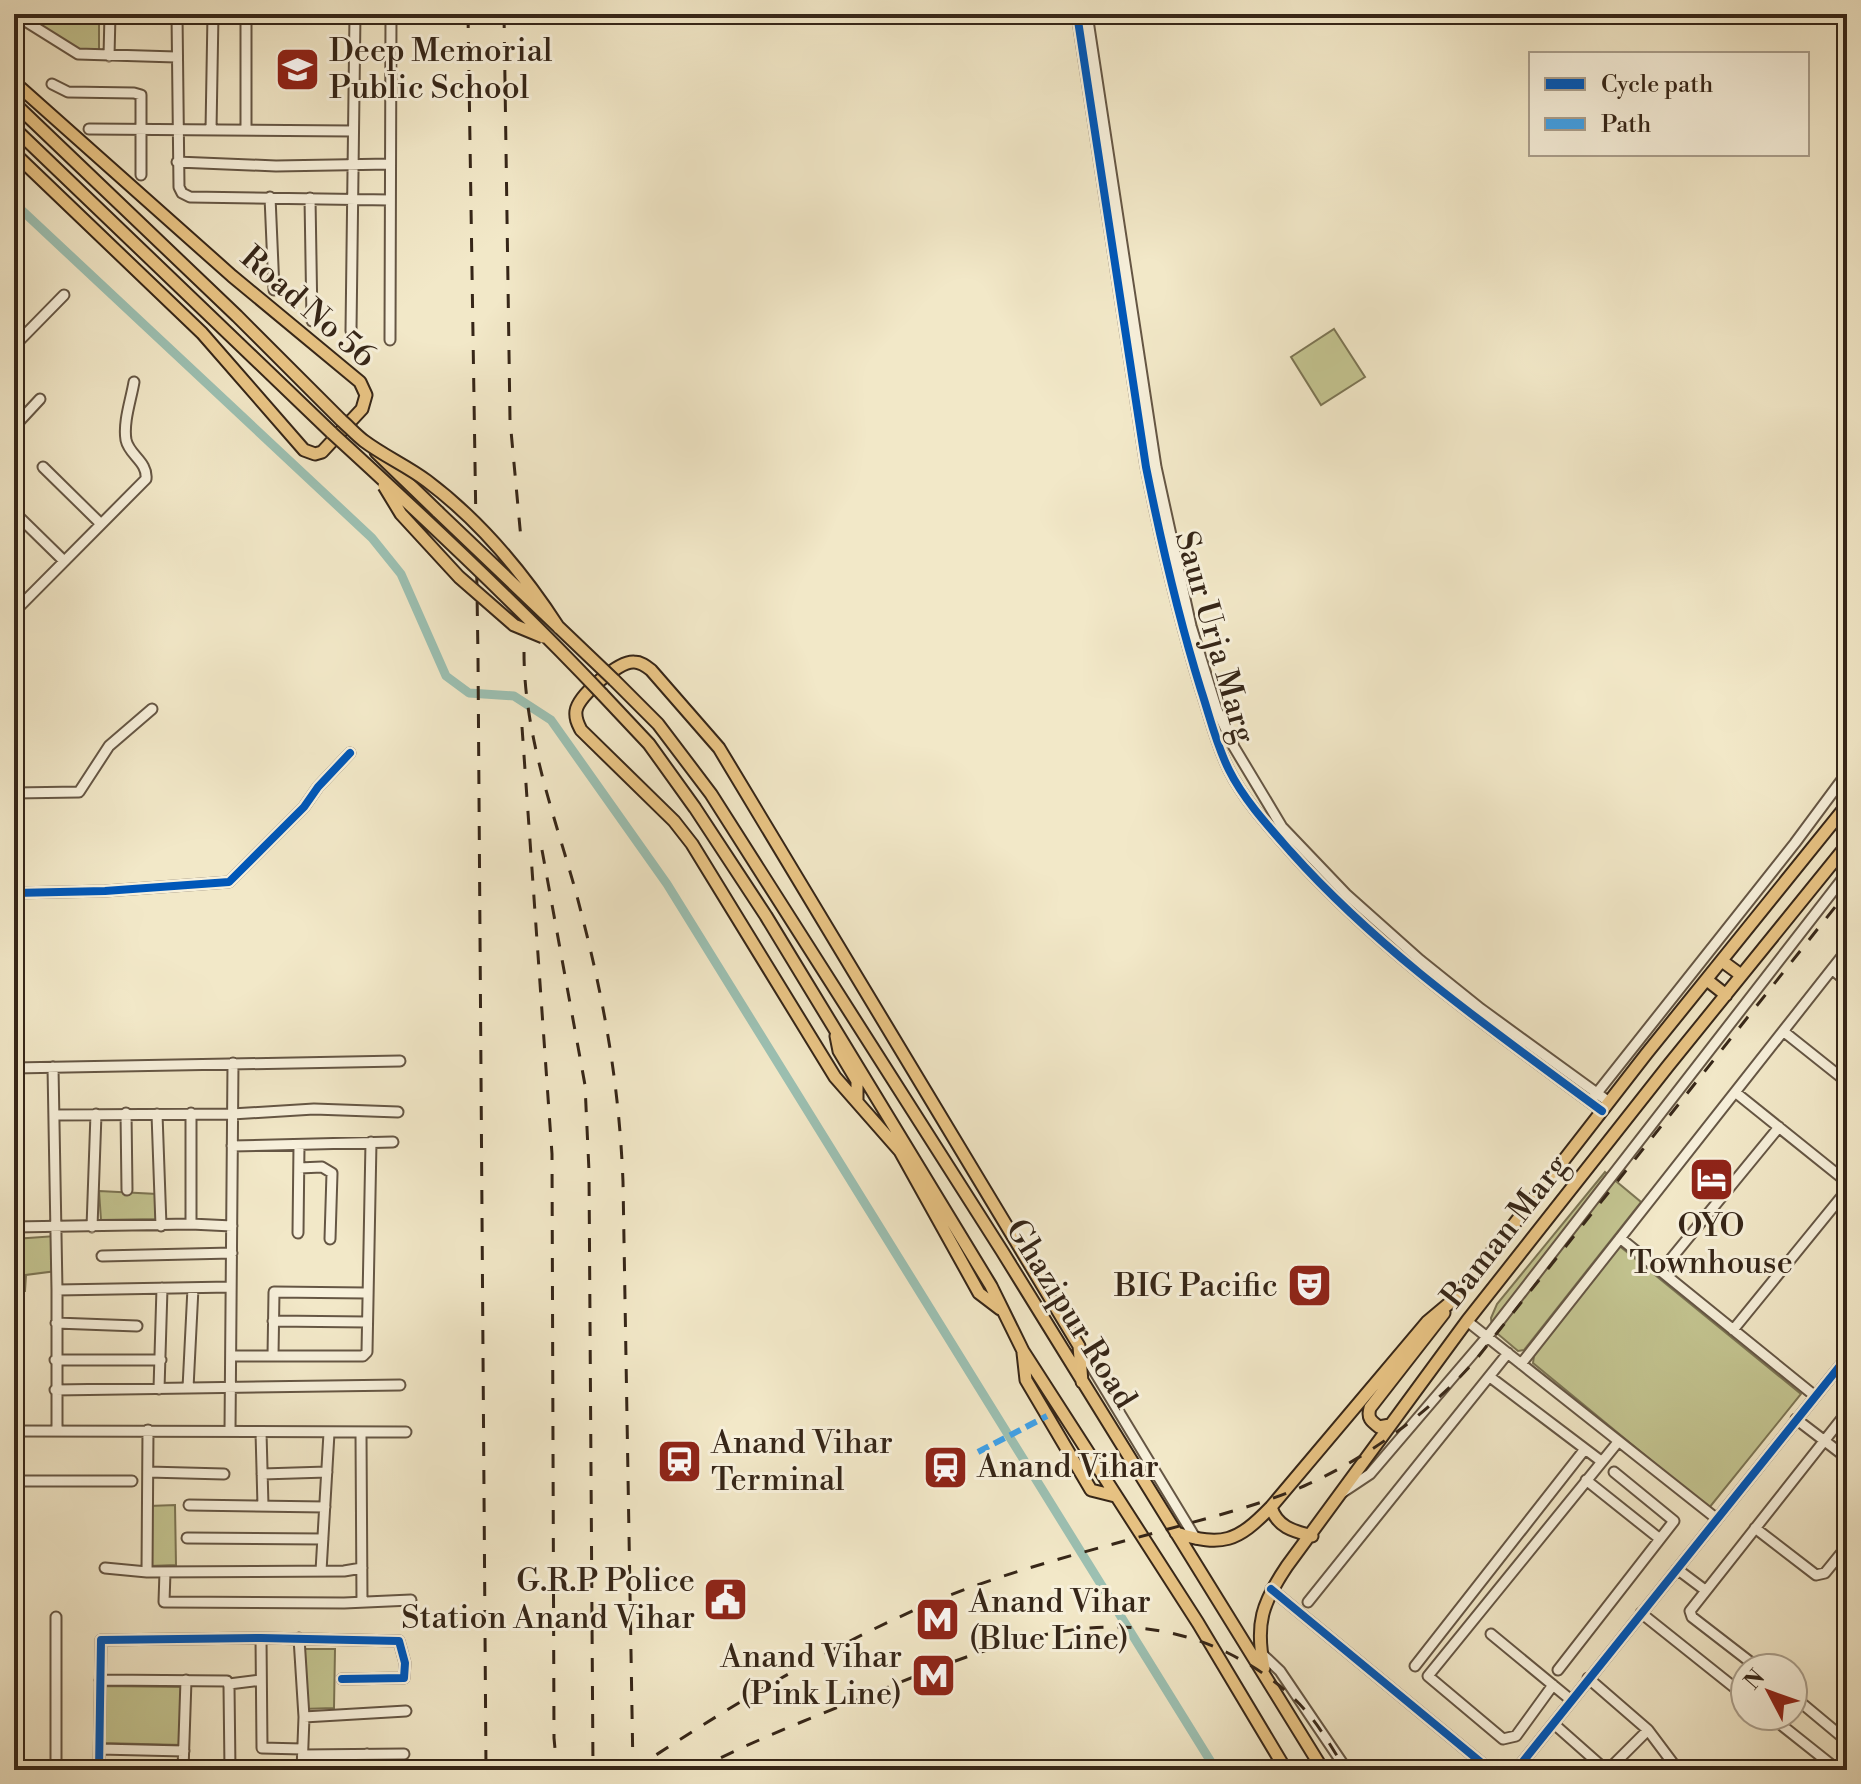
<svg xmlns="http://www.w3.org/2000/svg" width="1861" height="1784" viewBox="0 0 1861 1784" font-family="'Libre Bodoni',serif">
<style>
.green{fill:#c3c490;stroke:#7c7554;stroke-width:2}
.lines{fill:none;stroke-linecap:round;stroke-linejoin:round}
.canal{stroke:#9cc0b2;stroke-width:9}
.minor-casing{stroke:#655644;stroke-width:13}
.major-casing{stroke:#362618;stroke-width:15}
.minor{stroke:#f7f0db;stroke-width:9}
.major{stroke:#e9c484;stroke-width:11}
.rail{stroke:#362618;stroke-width:3;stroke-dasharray:14 14;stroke-linecap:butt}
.major-bridge-casing{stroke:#362618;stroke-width:15;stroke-linecap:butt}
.major-bridge{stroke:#e9c484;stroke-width:11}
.quiet{stroke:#3fa2ea;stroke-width:6;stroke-dasharray:12 6;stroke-linecap:butt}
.cycleway-casing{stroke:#f7f0db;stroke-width:13}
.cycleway{stroke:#0057b8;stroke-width:8}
.labels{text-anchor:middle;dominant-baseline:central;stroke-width:6;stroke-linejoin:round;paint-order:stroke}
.poi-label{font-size:32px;fill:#362618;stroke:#f7f0db;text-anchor:start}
.street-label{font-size:32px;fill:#362618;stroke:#f7f0db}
</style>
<rect width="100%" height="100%" fill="#f2e8c8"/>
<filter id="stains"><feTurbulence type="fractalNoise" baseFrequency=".0025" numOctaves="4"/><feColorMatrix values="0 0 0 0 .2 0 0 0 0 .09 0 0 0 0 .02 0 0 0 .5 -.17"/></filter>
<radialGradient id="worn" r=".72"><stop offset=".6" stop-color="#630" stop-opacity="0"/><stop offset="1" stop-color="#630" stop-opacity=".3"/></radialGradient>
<path class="green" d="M25,14H99V56L74,55Z
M1334,329L1365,377L1321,405L1291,357Z
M1605,1172L1641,1202L1524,1350L1518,1351L1492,1329L1491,1318L1497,1304Z
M99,1191L157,1194L156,1219L101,1220Z
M56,1236V1271L26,1275L25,1291H14V1239Z
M1617,1244L1801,1394L1709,1508L1533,1363L1535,1348Z
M175,1505L176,1565L150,1566L149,1506Z
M305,1649H335L334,1708L303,1709Z
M102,1686L183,1687L182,1745L101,1743Z"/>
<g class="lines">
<path class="canal" d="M14,203L372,538L401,574L446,676L469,693L514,696L551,720L667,884L1216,1770"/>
<defs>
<path id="minor" d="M14,14L78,54L176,57
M177,14L179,187L182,193L190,197L390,200
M1077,14L1146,467C1161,542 1178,616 1201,690C1210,717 1216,744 1229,770C1244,800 1269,827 1291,852C1381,953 1494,1031 1602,1111
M1087,14L1156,467L1191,626L1217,710L1234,747L1282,827L1346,894L1420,960L1481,1009L1609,1102
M109,56L110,14
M52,84L68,92L134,93L141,95V175
M89,129L353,131
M211,130L213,14
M246,130V14
M177,162L276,166L390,164
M270,197L274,290
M310,198L312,321
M351,331L355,14
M390,340L391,14
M14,346L64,295
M14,427L40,399
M43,467L100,523
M14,512L64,561
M14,612L146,479C148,462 129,455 126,440C123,422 131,400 134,382
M14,793L79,792L109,746L152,709
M14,893L105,891L229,882L304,807L318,787L350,753
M1832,969L1847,982
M1783,1031L1847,1082
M53,1067L57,1290
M14,1068L400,1061
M1735,1092L1847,1182
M1593,1098L1795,843L1847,773
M126,1113L127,1190
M157,1114L161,1226
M54,1115L232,1114L314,1109L398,1112
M232,1146L393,1142
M299,1168L322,1167L332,1173L330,1239
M191,1224V1113
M14,1227L191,1224L232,1226
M92,1227L96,1114
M298,1233L299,1145
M1620,1238L1815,1396
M102,1256L232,1253
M1661,1271L1779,1127
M273,1321L367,1322
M1467,1321L1717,1519
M56,1323L137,1326
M1733,1330L1847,1190
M1079,1346L1196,1539
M232,1356H363L367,1352L371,1142
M273,1356L274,1292L366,1293
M55,1360H161
M1521,1364L1847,950
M1490,1377L1601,1461
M188,1388L193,1288
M159,1389L162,1288
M55,1390L400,1385
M1796,1419L1847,1458
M14,1431L406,1432
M57,1431V1290L231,1287
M230,1431L233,1063
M261,1432L263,1506
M361,1433L362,1602
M148,1472L224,1474
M262,1474L327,1472
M1586,1480L1660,1539
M14,1481H132
M1343,1492L1370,1474L1487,1337L1847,873
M189,1505L325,1507
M1755,1528L1816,1575L1825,1573L1847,1546
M187,1538L323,1539
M105,1568L147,1572L344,1571L362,1568
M1677,1569L1705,1590
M321,1571L329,1433
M147,1572L148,1430
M165,1572L164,1602L344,1603L411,1600
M1271,1589L1483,1764L1500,1769H1517L1847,1357
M1308,1602L1508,1353
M1641,1613L1745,1696
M1491,1634L1571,1700
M261,1638L262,1748L302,1749
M299,1638L304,1717L302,1770
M1261,1653L1280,1671L1347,1770
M1415,1666L1585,1449
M1758,1668L1692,1617L1690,1611L1847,1412
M1558,1670L1674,1521L1614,1472
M1588,1678L1648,1730
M100,1680L227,1681L229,1686L230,1770
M229,1684L261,1680
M1553,1685L1516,1736L1503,1739L1428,1676L1618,1442
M1793,1696L1847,1741
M1770,1716L1838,1770
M304,1717L406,1711
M1554,1724L1606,1770
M100,1749L184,1751
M303,1755L404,1754
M56,1770V1617
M99,1770L101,1640L261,1638L399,1641L405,1663L404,1678L342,1679
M183,1770L186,1680
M366,1770L367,1754
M1608,1770L1648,1730L1678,1770"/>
<path id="major" d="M14,82L232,276L360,382L366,395L362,409L322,452L315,454L304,450L202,333L14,153
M14,103L237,316L341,420
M14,128L332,433
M376,452L438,512
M614,680L658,724L711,794L1002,1251L1323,1770
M602,694L649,744L695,808L766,916L991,1286L1023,1351L1198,1623L1286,1770
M1722,961L1741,975
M1707,980L1726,995
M836,1036L839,1051L857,1081V1102
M1000,1309L979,1293L900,1151L835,1077L692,844L674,821L581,730C578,724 575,719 576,711C578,696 618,661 634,662C641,662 646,666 651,670L719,748L1079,1346L1082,1382
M1023,1353L1026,1380L1091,1490L1115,1496
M1390,1425L1379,1427C1371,1421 1367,1418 1370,1408L1444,1313
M1271,1507C1277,1527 1293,1531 1312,1536
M1176,1533C1223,1547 1237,1542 1271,1507L1427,1322L1452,1301L1508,1232L1647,1053L1847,805
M1264,1668C1255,1624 1262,1603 1287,1566L1467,1321L1668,1066L1847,845"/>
</defs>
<use href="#minor" class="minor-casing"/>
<use href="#major" class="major-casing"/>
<use href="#minor" class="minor"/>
<use href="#major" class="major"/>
<path class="rail" d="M468,14L478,656L486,1770
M504,14L510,420L521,539
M524,652C524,734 553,811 575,889C602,989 619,1078 623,1182L633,1770
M522,727L552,1154L554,1738L557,1770
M542,850L585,1085L589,1171L593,1770
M633,1770C733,1704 834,1643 945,1597C1021,1567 1104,1547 1183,1525C1223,1514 1265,1503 1304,1486C1369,1457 1426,1415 1474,1362L1847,892
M696,1770C760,1737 829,1711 896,1684C1003,1641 1116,1598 1228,1653C1256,1667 1284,1686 1305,1710C1321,1728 1333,1750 1346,1770"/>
<defs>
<path id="major-bridge" d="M341,420C349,427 356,435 364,441C384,456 407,466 427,481C479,520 524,574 559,628
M332,433C424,517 516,603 602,694
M384,486L401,514L459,577L514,625L543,637
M438,512L614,680"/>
</defs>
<use href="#major-bridge" class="major-bridge-casing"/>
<use href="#major-bridge" class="major-bridge"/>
<path class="quiet" d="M978,1452L1047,1416"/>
<defs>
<path id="cycleway" d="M1077,14L1146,467C1161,542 1178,616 1201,690C1210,717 1216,744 1229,770C1244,800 1269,827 1291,852C1381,953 1494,1031 1602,1111
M14,893L105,891L229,882L304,807L318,787L350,753
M1271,1589L1483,1764L1500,1769H1517L1847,1357
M99,1770L101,1640L261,1638L399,1641L405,1663L404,1678L342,1679"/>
</defs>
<use href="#cycleway" class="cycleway-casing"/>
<use href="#cycleway" class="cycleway"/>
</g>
<defs>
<symbol id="school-square" viewBox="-11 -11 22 22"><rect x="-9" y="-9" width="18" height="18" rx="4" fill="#8f2418" stroke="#f7f0db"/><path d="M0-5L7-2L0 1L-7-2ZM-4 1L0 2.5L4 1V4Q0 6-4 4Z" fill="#fff"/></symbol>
<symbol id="hotel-square" viewBox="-11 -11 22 22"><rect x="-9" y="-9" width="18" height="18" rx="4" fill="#8f2418" stroke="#f7f0db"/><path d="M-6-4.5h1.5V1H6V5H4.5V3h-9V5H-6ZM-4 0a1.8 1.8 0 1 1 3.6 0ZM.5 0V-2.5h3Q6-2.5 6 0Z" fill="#fff"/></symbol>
<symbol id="theatre-square" viewBox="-11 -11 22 22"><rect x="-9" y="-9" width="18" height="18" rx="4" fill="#8f2418" stroke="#f7f0db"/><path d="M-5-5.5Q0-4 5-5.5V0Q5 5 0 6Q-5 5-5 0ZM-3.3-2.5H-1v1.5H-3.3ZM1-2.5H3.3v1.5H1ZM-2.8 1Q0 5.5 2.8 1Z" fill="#fff"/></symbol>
<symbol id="station-square" viewBox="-11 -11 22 22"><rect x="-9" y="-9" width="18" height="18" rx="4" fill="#8f2418" stroke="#f7f0db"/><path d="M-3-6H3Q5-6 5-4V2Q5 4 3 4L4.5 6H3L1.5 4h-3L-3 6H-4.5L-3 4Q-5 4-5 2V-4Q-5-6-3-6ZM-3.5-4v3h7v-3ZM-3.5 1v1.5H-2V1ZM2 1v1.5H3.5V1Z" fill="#fff"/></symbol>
<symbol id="civic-square" viewBox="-11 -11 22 22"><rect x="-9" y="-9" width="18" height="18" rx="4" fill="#8f2418" stroke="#f7f0db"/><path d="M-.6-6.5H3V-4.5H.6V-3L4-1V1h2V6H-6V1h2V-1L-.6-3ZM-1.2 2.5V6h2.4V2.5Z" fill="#fff"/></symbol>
<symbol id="metro-square" viewBox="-11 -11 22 22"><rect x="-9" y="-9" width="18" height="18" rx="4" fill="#8f2418" stroke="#f7f0db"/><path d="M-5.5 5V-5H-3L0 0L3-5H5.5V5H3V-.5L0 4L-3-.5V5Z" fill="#fff"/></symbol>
</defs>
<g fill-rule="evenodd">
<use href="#school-square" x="272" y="44" width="51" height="51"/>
<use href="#hotel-square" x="1686" y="1154" width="51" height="51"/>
<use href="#theatre-square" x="1284" y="1260" width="51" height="51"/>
<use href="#station-square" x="654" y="1436" width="51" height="51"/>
<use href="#station-square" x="920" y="1442" width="51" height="51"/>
<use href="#civic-square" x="700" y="1574" width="51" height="51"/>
<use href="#metro-square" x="912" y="1594" width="51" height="51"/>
<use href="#metro-square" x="908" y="1650" width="51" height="51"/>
</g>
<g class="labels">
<g class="poi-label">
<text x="329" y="51">Deep Memorial<tspan x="329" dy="37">Public School</tspan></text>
<text x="1711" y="1226" text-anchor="middle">OYO<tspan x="1711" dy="37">Townhouse</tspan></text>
<text x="1278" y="1286" text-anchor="end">BIG Pacific</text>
<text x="711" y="1443">Anand Vihar<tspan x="711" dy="37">Terminal</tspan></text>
<text x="977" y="1467">Anand Vihar</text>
<text x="695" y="1581" text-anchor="end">G.R.P Police<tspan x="695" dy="37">Station Anand Vihar</tspan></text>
<text x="969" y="1602">Anand Vihar<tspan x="969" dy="37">(Blue Line)</tspan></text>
<text x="902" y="1657" text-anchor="end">Anand Vihar<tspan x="902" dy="37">(Pink Line)</tspan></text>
</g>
<g class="street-label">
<text transform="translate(308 307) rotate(41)">Road No 56</text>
<text transform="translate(1215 637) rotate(74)">Saur Urja Marg</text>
<text transform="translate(1505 1231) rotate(-52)">Baman Marg</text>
<text transform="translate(1071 1314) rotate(58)">Ghazipur Road</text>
</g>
</g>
<rect width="1861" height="1784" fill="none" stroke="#f2e8c8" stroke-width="48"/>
<rect x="16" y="16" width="1829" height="1752" fill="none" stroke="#362618" stroke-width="4"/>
<rect x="24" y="24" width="1813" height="1736" fill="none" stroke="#362618" stroke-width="2"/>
<rect x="1529" y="52" width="280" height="104" fill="#f7f0db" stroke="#aa9f8d" stroke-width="2"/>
<rect x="1545" y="78" width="40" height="12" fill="#0057b8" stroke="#aa9f8d" stroke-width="2"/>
<text x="1601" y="92" font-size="24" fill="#362618">Cycle path</text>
<rect x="1545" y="118" width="40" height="12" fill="#3fa2ea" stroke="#aa9f8d" stroke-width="2"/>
<text x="1601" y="132" font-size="24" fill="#362618">Path</text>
<g transform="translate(1769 1692) rotate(311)"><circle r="38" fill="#f7f0db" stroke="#aa9f8d" stroke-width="2"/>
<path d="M0-6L14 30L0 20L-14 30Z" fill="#8f2418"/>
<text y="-12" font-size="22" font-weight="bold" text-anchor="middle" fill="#362618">N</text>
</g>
<rect width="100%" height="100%" filter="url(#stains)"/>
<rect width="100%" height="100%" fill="url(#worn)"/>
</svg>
